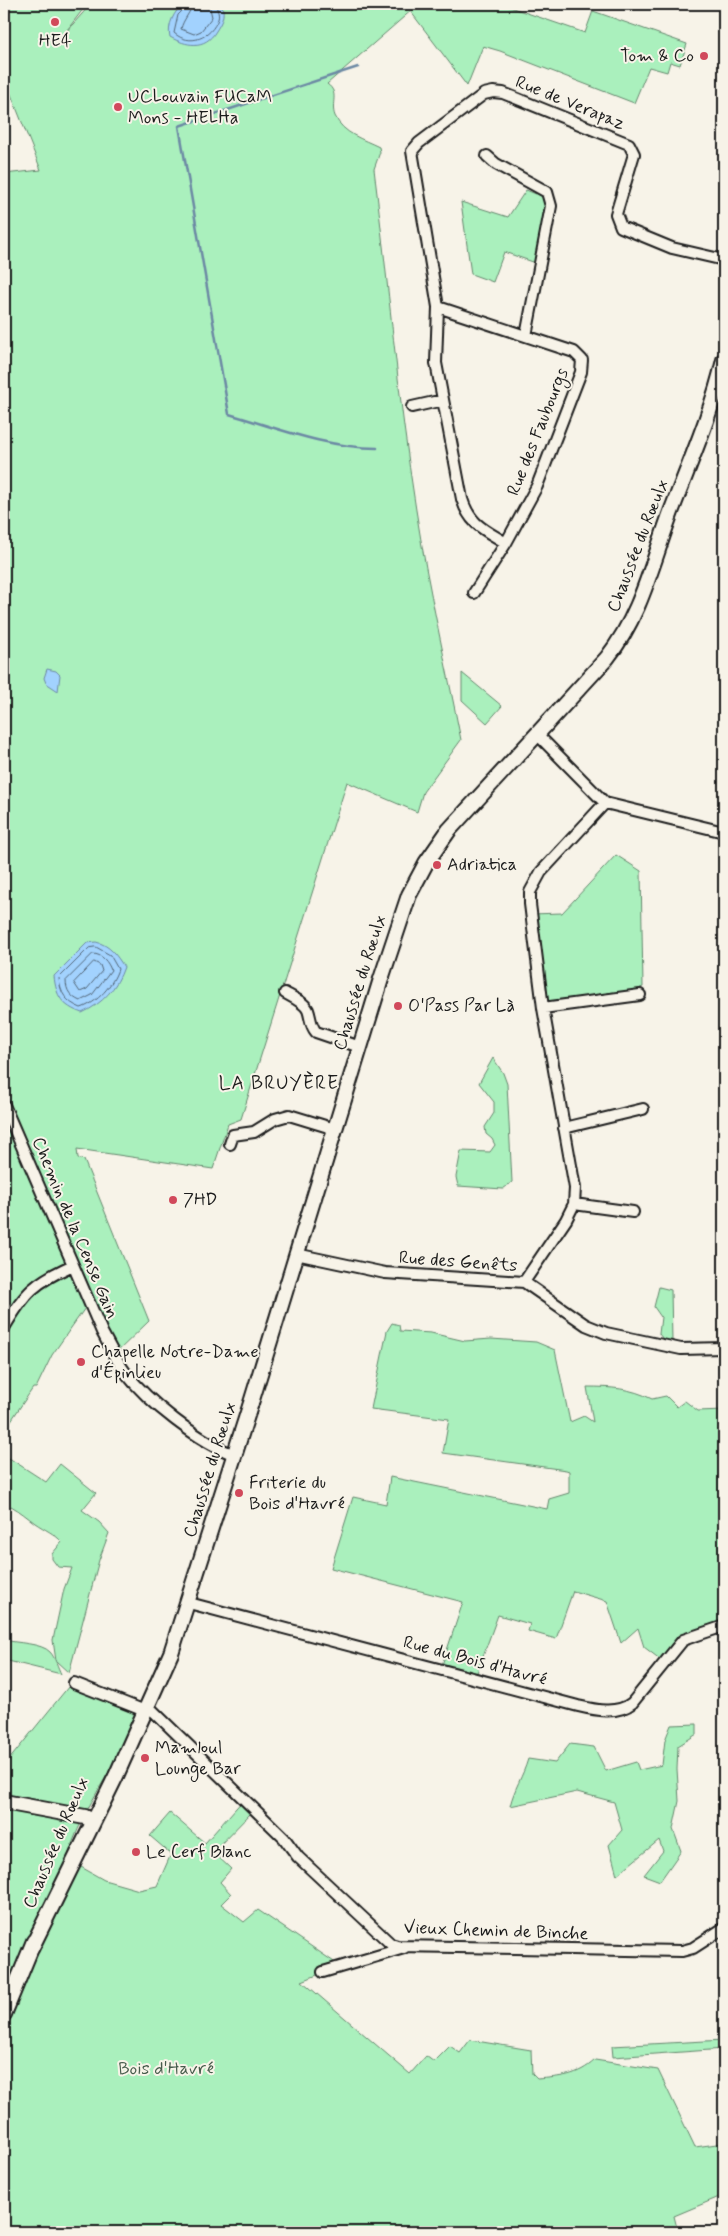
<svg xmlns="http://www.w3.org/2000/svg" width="728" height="2236" viewBox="0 0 728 2236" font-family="Mynerve,sans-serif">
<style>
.green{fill:#aaf0bd;stroke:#63866c}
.water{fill:#a2d2fe;stroke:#6c89a4}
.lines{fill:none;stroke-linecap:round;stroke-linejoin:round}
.shore{stroke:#526576;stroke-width:1}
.stream{stroke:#6c89a4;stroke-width:2.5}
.street-casing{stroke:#1c1c1c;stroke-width:14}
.secondary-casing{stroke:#1c1c1c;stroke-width:18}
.street{stroke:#f7f3e8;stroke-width:10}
.secondary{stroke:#f7f3e8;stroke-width:14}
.poi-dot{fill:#d1495b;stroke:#f7f3e8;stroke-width:2}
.labels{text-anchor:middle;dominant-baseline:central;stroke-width:4;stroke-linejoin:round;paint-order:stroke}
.poi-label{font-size:18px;fill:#1c1c1c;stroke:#f7f3e8;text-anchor:start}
.street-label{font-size:18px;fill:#1c1c1c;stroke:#f7f3e8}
.park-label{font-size:18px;fill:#475c4c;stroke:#f7f3e8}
.neighbourhood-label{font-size:19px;letter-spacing:1px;fill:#1c1c1c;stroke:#f7f3e8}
</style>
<rect width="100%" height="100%" fill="#f7f3e8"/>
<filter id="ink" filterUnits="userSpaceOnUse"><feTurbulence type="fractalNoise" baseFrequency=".02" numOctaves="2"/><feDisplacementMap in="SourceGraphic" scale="10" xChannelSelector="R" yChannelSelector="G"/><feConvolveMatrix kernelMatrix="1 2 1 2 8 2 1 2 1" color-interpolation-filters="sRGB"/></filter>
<g filter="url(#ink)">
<path class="green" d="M4,4H87L64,34L91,4H501L585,33L593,11L687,44L680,65L670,62L667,72L649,67L634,103L500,51L483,46L467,86L411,12L413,9L327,84C340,93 330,103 335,116C343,134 363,139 379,147L380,152L374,169C388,282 398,397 416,510C428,587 446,664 461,740L423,792L417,812L347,782L241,1119L228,1124L213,1169L77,1149L78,1158L84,1160L149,1321L114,1355L92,1307L85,1308L52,1355L36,1388H33L4,1431V174L41,170L4,77Z
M526,190L536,194L537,192L545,197L547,201L536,263L504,252L493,282L471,274L461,202L508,217Z
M462,673L502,706L487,723L462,700Z
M616,855L641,871L643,987L640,988V995L543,1008L531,914L562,913Z
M493,1058L503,1073L507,1084L512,1182L503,1189L458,1186L456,1177L461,1151L490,1152L495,1145L492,1139L486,1134L485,1127L494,1113V1102L479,1083Z
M659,1287L671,1290L672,1341L663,1339L659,1334L661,1317L654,1307Z
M392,1323L399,1325L400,1331L431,1333L465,1341L491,1339L536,1342L555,1350L570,1422L584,1416L593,1422L587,1387C610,1387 631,1388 652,1399L666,1396L677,1407L685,1401L698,1411L724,1410V1626L683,1640L665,1663L644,1647L638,1628L621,1643L607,1601L573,1591L556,1639L528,1631L530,1624L498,1615L475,1678L441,1668L463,1602L331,1568L353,1497L386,1504L390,1477L547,1509L549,1499L569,1493V1471L566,1470L443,1453L449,1419L371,1409L387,1331Z
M9,1458L46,1482L60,1464L96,1493L82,1510L99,1522L109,1533L99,1560L69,1673L56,1661L53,1640L64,1589L72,1568L58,1567L52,1559V1554L62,1542C54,1533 45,1530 35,1523C27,1517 20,1511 11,1506L4,1513V1465Z
M4,1640C16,1643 42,1643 50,1652C55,1657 58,1668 61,1674L4,1660Z
M74,1683L145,1711C119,1760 83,1805 67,1859L104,1880L139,1890L157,1886L171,1854L150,1836L170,1813L205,1843L244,1799L254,1810L213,1852L231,1869L220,1882L231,1894L221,1904L244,1922L258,1910L340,1966L302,1981L410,2074L426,2056L434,2062L450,2046L460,2053L470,2040L531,2050L532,2074L537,2079C560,2077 578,2076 595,2060L658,2070L695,2147L724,2143V2195L674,2216L678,2232H4V1766L69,1686Z
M697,1724V1734L678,1746L677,1769L679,1801L673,1829L681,1851L660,1881L644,1875L663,1851L659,1840L617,1875L609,1845L622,1830L614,1802L577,1792L510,1806C514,1789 523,1776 528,1759L555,1763L570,1744L594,1747L606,1771L636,1762L639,1770L662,1765L665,1740L671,1725Z
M724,2040V2049L613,2057L612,2046Z"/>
<path class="water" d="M183,4H219L223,9C224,18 221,23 216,31C205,50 186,46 170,37C167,25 174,12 183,4Z
M47,669L56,671L60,675L58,691L46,683L44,678Z
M96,942C110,945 117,956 124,967C117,988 102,1004 82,1013C62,1006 56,996 54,976L87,943Z"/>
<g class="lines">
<path class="shore" d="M186,4L185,8L178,15L174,33C190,47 211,38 218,19C220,13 216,9 216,4
M192,4C191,13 183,19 181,29L194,34L201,31L212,17L209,4
M96,947L110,955L118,969C113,985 97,1003 81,1008C66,1002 60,993 59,978L89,948Z
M93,954C102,954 108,962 111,970L92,995L80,1001C71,997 66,991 66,981Z
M94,962L100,965L102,971L87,989L80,992L74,983Z"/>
<path class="stream" d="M358,67L179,126L229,414C277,428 327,448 377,448"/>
<defs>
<path id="street" d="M487,156L496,164L547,192L551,206L526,336
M438,307L574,352L582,360L581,372L537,486L506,543
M412,407L443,400
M474,593L506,543C485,530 470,525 462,499L436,363L438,307L412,151L419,143L484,94L493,92L503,93L629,144L634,154L616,214L621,227L672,248L724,260
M537,734L605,803L724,832
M285,993C292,997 304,1002 308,1010C311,1018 310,1025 316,1032L360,1047
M543,1008L640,995
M4,1105L102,1332C109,1345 116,1360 125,1372C148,1402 199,1442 235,1455
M564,1128L643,1109
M230,1144L233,1135L254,1132L275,1119L289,1115L335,1129
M574,1204L633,1212
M296,1254L385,1273L524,1282L586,1325L606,1333L681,1349L724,1348
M524,1282L566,1220L574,1204L575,1188L543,1008L530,904V892L541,872L605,803
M4,1328C25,1292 35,1282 73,1265
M189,1603L578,1706C595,1710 617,1715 632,1703L683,1640L724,1626
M74,1683L145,1711
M148,1706L284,1838L298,1857L391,1944L397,1946L682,1951L693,1948L724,1928
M323,1972L404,1948"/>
<path id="secondary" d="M4,1802L85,1817L93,1821
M31,1949L116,1776L171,1653L251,1403L381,979L409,895L426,863L449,830L607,658C641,615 652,563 671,512C690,462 712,412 724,360
M4,2014L34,1941"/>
</defs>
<use href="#street" class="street-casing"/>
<use href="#secondary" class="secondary-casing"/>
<use href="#street" class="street"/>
<use href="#secondary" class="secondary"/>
</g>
</g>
<g class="poi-dot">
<circle cx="55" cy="22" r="5"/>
<circle cx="704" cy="56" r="5"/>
<circle cx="118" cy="107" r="5"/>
<circle cx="437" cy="865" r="5"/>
<circle cx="398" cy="1006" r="5"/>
<circle cx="173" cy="1200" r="5"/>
<circle cx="81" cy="1362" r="5"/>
<circle cx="239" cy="1493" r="5"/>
<circle cx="145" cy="1758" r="5"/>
<circle cx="136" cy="1852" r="5"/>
</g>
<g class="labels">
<g class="poi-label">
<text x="55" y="41" text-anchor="middle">HE4</text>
<text x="694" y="56" text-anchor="end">Tom &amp; Co</text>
<text x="128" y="97">UCLouvain FUCaM<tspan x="128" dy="21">Mons - HELHa</tspan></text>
<text x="447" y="865">Adriatica</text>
<text x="408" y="1006">O'Pass Par Là</text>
<text x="183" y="1200">7HD</text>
<text x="91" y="1352">Chapelle Notre-Dame<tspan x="91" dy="21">d'Épinlieu</tspan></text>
<text x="249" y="1483">Friterie du<tspan x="249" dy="21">Bois d'Havré</tspan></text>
<text x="155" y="1748">Mamloul<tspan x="155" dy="21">Lounge Bar</tspan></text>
<text x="146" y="1852">Le Cerf Blanc</text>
</g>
<g class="street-label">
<text transform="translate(570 103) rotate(22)">Rue de Verapaz</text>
<text transform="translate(538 432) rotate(-68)">Rue des Faubourgs</text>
<text transform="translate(638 546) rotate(-69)">Chaussée du Rœulx</text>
<text transform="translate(360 983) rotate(-73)">Chaussée du Rœulx</text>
<text transform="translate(75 1228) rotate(67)">Chemin de la Cense Gain</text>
<text transform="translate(458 1262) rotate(4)">Rue des Genêts</text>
<text transform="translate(210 1470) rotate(-73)">Chaussée du Rœulx</text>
<text transform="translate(475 1661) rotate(15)">Rue du Bois d'Havré</text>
<text transform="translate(56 1843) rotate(-67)">Chaussée du Rœulx</text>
<text transform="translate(496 1931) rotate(2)">Vieux Chemin de Binche</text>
</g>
<g class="park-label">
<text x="166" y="2069">Bois d'Havré</text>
</g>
<g class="neighbourhood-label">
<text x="279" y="1083">LA BRUYÈRE</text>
</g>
</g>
<rect width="728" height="2236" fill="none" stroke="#f7f3e8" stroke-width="20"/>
<rect x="10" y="10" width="708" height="2216" fill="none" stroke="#1c1c1c" stroke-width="2" filter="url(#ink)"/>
</svg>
